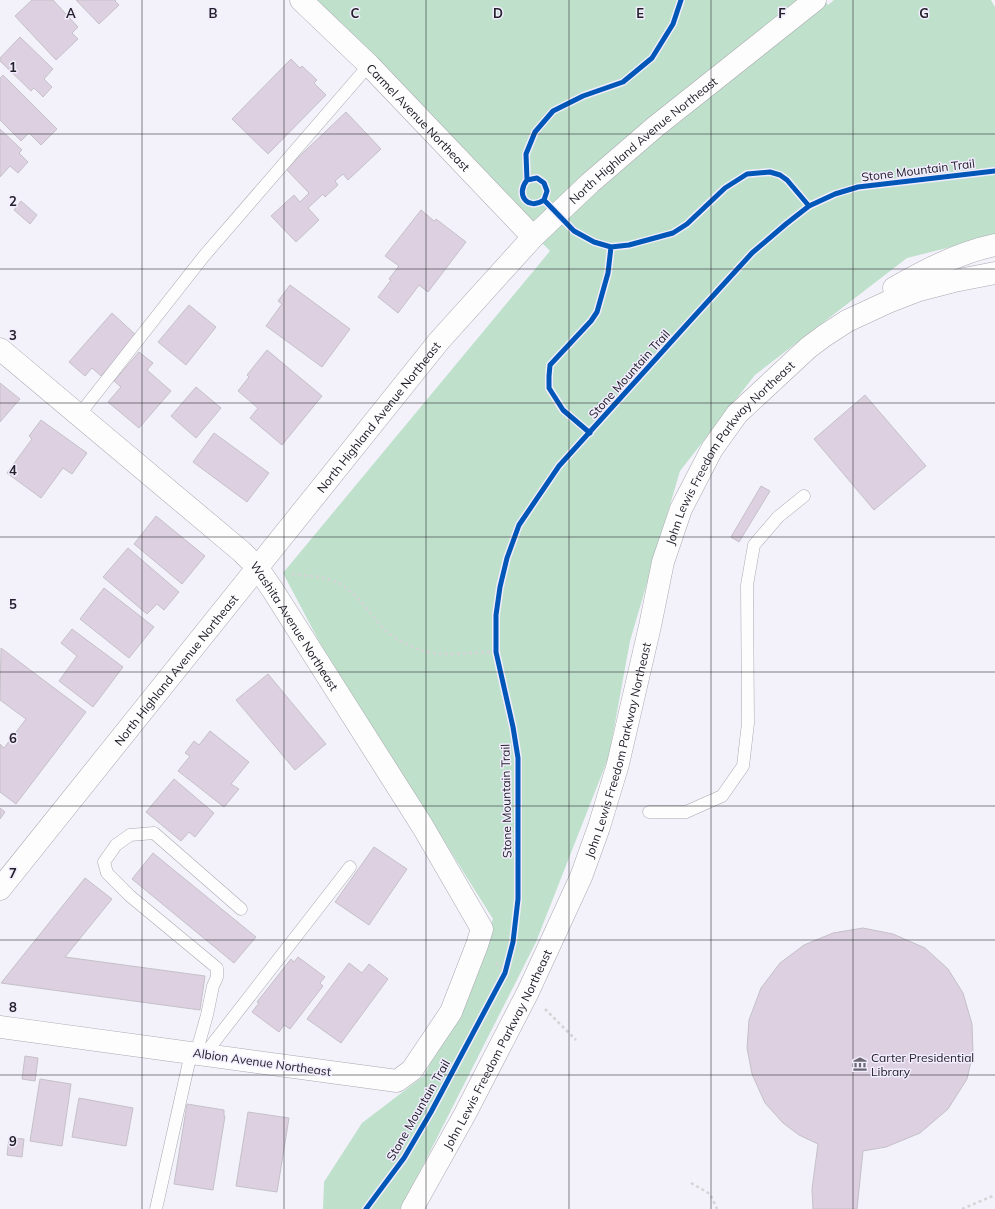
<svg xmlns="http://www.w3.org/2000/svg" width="995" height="1209" viewBox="0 0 995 1209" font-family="Mulish,sans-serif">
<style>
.green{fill:#bfe1cc}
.building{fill:#ddd0e1;stroke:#c5c1c8}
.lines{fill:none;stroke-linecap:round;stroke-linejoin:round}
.lane-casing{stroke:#aaa8b0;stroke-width:13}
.street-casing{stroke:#aaa8b0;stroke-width:23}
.secondary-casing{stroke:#aaa8b0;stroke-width:23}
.highway-casing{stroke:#aaa8b0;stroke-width:23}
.path{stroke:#d4d4d6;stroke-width:2.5;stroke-dasharray:3 3;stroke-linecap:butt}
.lane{stroke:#fdfdfe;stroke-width:12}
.street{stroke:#fdfdfe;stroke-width:22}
.secondary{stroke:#fdfdfe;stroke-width:22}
.highway{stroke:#fdfdfe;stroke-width:22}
.cycleway-casing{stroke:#f2edfe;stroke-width:8}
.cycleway{stroke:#0057b8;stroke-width:5}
.grid{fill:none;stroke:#23202a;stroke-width:1;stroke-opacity:0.55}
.labels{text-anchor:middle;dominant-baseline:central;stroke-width:3;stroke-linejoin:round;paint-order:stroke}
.street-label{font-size:12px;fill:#23202a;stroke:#f2edfe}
.poi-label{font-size:12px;fill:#23202a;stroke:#f2edfe;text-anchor:start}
.grid-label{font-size:13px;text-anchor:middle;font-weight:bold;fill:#23202a;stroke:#f2edfe;stroke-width:3;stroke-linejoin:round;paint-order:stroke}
</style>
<rect width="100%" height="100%" fill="#f3f1fa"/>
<path class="green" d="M301,0H825L828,5L834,0H991L995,7V236L907,258L755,375L680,471L630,641L609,756L536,942L401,1209H323L324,1182L362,1123L425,1075L493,919L321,645L283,573L550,251Z"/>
<path class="building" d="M32,0H53L78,27L72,33L78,39L56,60L15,16Z
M76,0H116L115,1L119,5L99,24Z
M20,37L53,69L44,79L52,87L43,97L34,88L31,91L0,61V58Z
M291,59L300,68L302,66L317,80L314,83L326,95L268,154L232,119Z
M3,75L57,129L41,145L29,133L21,141L0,120V78Z
M346,112L381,149L348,180L343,174L335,181L338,185L325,197L323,194L308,208L319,220L296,242L271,216L294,195L300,202L309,193L286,169Z
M0,129L22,150L19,153L28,162L18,173L10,166L0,177Z
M21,201L37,215L30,224L14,210Z
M421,210L434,221L436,219L466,242L428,292L419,285L398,313L378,297L391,280L389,279L399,266L385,256Z
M290,285L350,329L322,367L266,326L282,304L278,301Z
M189,305L216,327L186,365L158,342Z
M112,313L137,336L101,376L92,368L85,376L69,362Z
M267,350L322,396L282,445L250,418L258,408L238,391L249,377L247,375Z
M139,352L153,363L147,370L171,391L139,428L108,402L121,387L114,381Z
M0,383L20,399L0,422Z
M196,387L221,408L196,438L171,416Z
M865,395L926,466L874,510L814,439Z
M41,420L87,453L72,474L63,468L41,498L7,473L32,439L29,436Z
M214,433L269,473L247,502L193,462Z
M761,486L770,491L739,542L731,537Z
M156,516L205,556L182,584L134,544Z
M128,548L179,592L164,610L157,604L147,614L103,577Z
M104,588L154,627L129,658L80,619Z
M72,629L123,667L93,707L59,681L77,656L61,643Z
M1,648L86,712L16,804L0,792V744L4,748L26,719L0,700Z
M268,674L326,744L295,770L236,700Z
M210,731L249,762L231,784L239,789L224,807L178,771L190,756L185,753L194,741L199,745Z
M174,779L214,813L195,837L189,832L181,841L146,812Z
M0,808L5,812L0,819Z
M374,847L407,869L369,925L335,902Z
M153,853L256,937L234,963L132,879Z
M85,878L112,899L65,957L205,976L200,1010L1,983Z
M863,928L893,934L925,948L948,969L963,993L972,1024L973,1053L967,1079L948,1109L920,1133L886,1147L863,1151L857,1209H813L812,1189L818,1144L799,1135L783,1123L765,1103L752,1074L747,1048L749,1020L761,988L780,963L804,945L833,933Z
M298,957L325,977L320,983L323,986L290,1029L284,1025L279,1032L252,1012L259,1003L257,1002L291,959L294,962Z
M349,963L362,973L369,964L388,979L341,1043L307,1019Z
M25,1056L38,1058L35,1081L22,1079Z
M40,1079L71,1084L62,1146L30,1141Z
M79,1098L133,1108L126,1146L72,1137Z
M187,1104L224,1110V1116H225L213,1190L174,1184Z
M248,1112L289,1118L277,1192L236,1186Z
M9,1138L24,1139L22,1157L7,1155Z"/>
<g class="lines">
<defs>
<path id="lane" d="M79,415L204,256L369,65
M649,812H686L722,796L743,766L748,723L747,585L754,545L778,517L804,496
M196,1054L207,1015L213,986L217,977V968L130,896L107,873L104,862L116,845L130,835L154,833L241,909
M204,1055L350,867
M156,1209L191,1053"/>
<g id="street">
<path id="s1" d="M301,0L369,65L533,237"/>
<path id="s2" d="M0,349L242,552L257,567L274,592L423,827L482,929L477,945L451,1012L412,1070L397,1081L0,1027"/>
</g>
<g id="secondary">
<path id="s3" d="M0,889L439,341L533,237L590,183L655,127L815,0"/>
</g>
<g id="highway">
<path d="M894,288C926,270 958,253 995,245"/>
<path id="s4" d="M412,1209L465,1114L528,992L581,877L599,827L618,764L650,626L663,562L681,509L712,449L737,414L808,348L824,336L847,321L888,302L919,290L954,281L995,273"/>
</g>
</defs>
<use href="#lane" class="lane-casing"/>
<use href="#street" class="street-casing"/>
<use href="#secondary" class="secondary-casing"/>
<use href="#highway" class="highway-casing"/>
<path class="path" d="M292,574C308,576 328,576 342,585C359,596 370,614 384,629C393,638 411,647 423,651C442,657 475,652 496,652
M496,963L509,976
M545,1009L576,1040
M691,1183L710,1194L717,1209
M962,1209L995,1195"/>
<use href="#lane" class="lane"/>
<use href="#street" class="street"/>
<use href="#secondary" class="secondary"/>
<use href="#highway" class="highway"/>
<defs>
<path id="cycleway" d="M527,180L537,178L544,183L547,191L544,200C528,211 515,195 527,180L526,154L535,132L553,111L583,96L623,82L652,58L673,24L681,0
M544,200L574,231L594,242L611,247L629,245L673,233L687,224L725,188L747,174L770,172L780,175L787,180L809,206
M590,433L563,410L549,388V376L550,365L591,321L597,312L608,273L611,247
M366,1209L404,1158L431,1112L505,973L513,942L518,899V758L513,727L496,652V615L500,587L507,558L519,525L559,466L690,321L752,253L786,224L809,206L835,194L858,187L995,171"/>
</defs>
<use href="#cycleway" class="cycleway-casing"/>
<use href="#cycleway" class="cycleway"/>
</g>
<path class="grid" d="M142,0V1209M284,0V1209M426,0V1209M569,0V1209M711,0V1209M853,0V1209M0,134H995M0,269H995M0,403H995M0,537H995M0,672H995M0,806H995M0,940H995M0,1075H995"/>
<defs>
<symbol id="museum-bare" viewBox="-9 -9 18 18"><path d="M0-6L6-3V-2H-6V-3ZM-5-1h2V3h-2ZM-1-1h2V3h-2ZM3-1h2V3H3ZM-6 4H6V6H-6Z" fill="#6c6973" stroke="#f2edfe" stroke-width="2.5" paint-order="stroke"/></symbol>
</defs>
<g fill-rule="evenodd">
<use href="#museum-bare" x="850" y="1054" width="20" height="20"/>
</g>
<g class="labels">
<g class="street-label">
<text stroke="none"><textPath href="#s1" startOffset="166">Carmel Avenue Northeast</textPath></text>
<text stroke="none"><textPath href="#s3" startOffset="989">North Highland Avenue Northeast</textPath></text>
<text transform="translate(918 170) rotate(-7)">Stone Mountain Trail</text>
<text transform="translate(629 374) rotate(-48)">Stone Mountain Trail</text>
<text stroke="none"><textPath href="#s3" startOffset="605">North Highland Avenue Northeast</textPath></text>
<text stroke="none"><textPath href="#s4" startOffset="829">John Lewis Freedom Parkway Northeast</textPath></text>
<text stroke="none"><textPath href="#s2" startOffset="407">Washita Avenue Northeast</textPath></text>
<text stroke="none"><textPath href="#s3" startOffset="281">North Highland Avenue Northeast</textPath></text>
<text stroke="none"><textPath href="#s4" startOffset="505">John Lewis Freedom Parkway Northeast</textPath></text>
<text transform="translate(506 801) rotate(-91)">Stone Mountain Trail</text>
<text stroke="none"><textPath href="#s4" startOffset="181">John Lewis Freedom Parkway Northeast</textPath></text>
<text transform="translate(262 1062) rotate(8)">Albion Avenue Northeast</text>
<text transform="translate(418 1110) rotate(-60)">Stone Mountain Trail</text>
</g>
<g class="poi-label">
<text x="871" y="1057">Carter Presidential<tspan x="871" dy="14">Library</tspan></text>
</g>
</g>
<g class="grid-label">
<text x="71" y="18">A</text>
<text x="213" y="18">B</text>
<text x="355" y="18">C</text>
<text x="498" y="18">D</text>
<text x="640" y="18">E</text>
<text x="782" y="18">F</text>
<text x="924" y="18">G</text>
<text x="13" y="72">1</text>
<text x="13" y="206">2</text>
<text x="13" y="340">3</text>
<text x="13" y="475">4</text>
<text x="13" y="609">5</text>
<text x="13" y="743">6</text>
<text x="13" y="878">7</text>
<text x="13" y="1012">8</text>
<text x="13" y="1146">9</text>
</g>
</svg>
